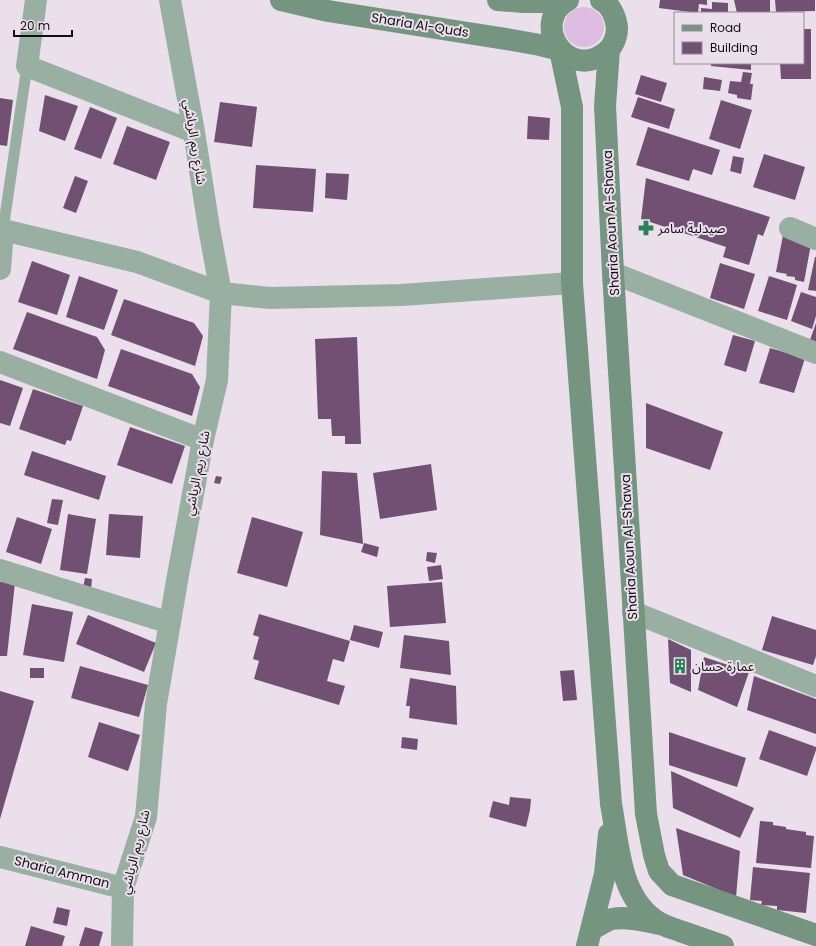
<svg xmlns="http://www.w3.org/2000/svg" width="816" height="946" viewBox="0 0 816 946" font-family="Poppins,'Noto Sans Arabic',sans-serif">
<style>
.green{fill:#ddbde1}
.building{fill:#715074}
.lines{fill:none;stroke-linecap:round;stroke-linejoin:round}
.service{stroke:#99afa1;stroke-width:11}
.minor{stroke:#99afa1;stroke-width:22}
.secondary{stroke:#759581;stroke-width:22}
.labels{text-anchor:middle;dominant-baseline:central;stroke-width:4;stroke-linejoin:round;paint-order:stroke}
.street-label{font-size:13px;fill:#120e12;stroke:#eadfeb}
.poi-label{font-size:13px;fill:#120e12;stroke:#eadfeb;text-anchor:start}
</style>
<rect width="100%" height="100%" fill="#eadfeb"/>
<path class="green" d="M564 27a20 20 0 1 1 40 0a20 20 0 1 1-40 0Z"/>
<path class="building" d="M660,0H707V5L699,4L698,13L659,8Z
M734,0H770V13H737Z
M775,0H815V11L776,12Z
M712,2L728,3V13H701V8L712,9Z
M803,29H811V79H781L780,63H803Z
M711,63H751V70L711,66Z
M743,72L752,73L750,84H753L751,100L737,98V95L728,93L730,81L741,82Z
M641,75L667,83L661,102L635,94Z
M704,77L722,80L720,91L703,89Z
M45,95L78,106L65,141L39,131Z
M638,97L675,109L669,129L631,117Z
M0,98L13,100L7,146L0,145Z
M721,100L752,110L740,149L709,139Z
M220,102L257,107L252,147L214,142Z
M90,107L117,118L101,159L74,149Z
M528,116L550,118L549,140L527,139Z
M127,126L170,142L156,180L113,164Z
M648,127L720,150L712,175L693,169L689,181L636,165Z
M764,154L805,167L795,200L753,187Z
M733,156L744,158L741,174L730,171Z
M256,165L316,169L313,212L253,208Z
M326,173L349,174L347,200L325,198Z
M75,176L88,181L76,213L63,208Z
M646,178L770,217L763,236L758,234L749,265L723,257L726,247L641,219Z
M783,235L811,244L804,282L795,280V277L786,276L787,274L776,272Z
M815,257H816V291L808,290Z
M32,261L70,275L57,315L18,302Z
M720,263L755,274L744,309L710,298Z
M79,276L118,290L104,330L66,317Z
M769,276L797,285L787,320L758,311Z
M801,292L816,297V316L812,329L791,321Z
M124,299L194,323L203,336L195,366L111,335Z
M27,312L97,337L105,350L97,379L13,349Z
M816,323V343L810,340Z
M733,335L755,341L746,372L724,365Z
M357,337L361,444H345V436H332L331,419H318L315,339Z
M770,348L805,358L794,393L759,383Z
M121,349L192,374L200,387L192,416L108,386Z
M0,380L23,388L10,426L0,423Z
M33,389L83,406L71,441L67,440L65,445L19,429Z
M646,403L723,432L710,470L646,448Z
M130,427L185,446L172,484L117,465Z
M32,451L106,476L99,500L24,475Z
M431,464L437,510L380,519L373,473Z
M322,471L357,473L363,544L320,535Z
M216,476L222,477L220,484L214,483Z
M52,499L63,500L58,525L47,523Z
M68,514L96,519L87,574L60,570Z
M109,514L143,516L140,558L106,555Z
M17,517L52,529L41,564L6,552Z
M252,517L303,532L287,587L237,573Z
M364,543L379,547L377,557L361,552Z
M427,552L437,553L435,563L426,561Z
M441,565L443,579L429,581L427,567Z
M85,578L92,579L91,589L83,588Z
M0,582L15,583L7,656H0Z
M442,582L446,623L390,627L387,586Z
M32,604L73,612L64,662L23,655Z
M259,614L350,641L344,662L333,659L327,681L345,686L339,705L254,679L259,661L253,659L259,637L253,635Z
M88,615L156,643L144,672L76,644Z
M772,616L816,630V656L813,665L762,650Z
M354,625L383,632L379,648L350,640Z
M404,635L449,641L451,675L400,668Z
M668,639L691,650V692L670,683Z
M704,657L749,672L737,707L698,690Z
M80,666L148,685L139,717L71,698Z
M30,668H44V678H30Z
M574,670L577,700L563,701L560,671Z
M754,676L816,699V734L747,710Z
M410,678L456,686L457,725L409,718L410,706H406Z
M0,691L34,701L0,819Z
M99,722L140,735L128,771L88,757Z
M769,730L816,747V750L807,776L759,759Z
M669,732L746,758L737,787L669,765Z
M402,737L418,739L417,750L401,748Z
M671,771L754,808L740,838L673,808Z
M510,797L531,799L530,810L526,827L489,817L493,801L509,805Z
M760,821L773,822V825L786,827V829L806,832V835L814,836L811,868L756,863Z
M676,828L740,851L736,897L683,875Z
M753,867L810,873L806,913L777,910V906L761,905L762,901L750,900Z
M57,907L70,910L67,926L53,923Z
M31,926L65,936L62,946H25Z
M85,927L103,932L99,946H79Z"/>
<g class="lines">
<path class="service" d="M0,228L3,230L27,66"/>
<path class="minor" d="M36,0L27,66L194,132
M790,228L816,239
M0,269L3,230L137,262L221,293L270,298L401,295L572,283
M613,273L816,353
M0,362L203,440
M0,570L170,623
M633,612L816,686
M0,857L123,888
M122,946L123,888L146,817L156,704L178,575L203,440L217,380L221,293L209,228L194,132L170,0"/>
<path class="secondary" d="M281,0L328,11L512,40L540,45L560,50L572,107V283L611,804C619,845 619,900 660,923C666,927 673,928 680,931C694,936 709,941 723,946
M498,0L524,2L533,0
M568,0C529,22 567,83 606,52C613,47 617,37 617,28C616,17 611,5 601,0
M524,2H564L565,0
M609,50L605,106L613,273L646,814L654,855L659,871L672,885L816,935
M592,929C599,926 605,921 612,919C627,916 645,921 660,924
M587,946L605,874L609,834"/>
</g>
<defs>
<symbol id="pharmacy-bare" viewBox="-9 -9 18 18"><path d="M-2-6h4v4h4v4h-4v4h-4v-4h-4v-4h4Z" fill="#298257" stroke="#eadfeb" stroke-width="2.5" paint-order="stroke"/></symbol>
<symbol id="building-bare" viewBox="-9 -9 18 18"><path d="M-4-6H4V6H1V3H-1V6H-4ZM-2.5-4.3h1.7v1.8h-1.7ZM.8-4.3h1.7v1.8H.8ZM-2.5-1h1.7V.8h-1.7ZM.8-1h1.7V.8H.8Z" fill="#298257" stroke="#eadfeb" stroke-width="2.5" paint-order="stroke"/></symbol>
</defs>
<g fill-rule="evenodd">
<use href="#pharmacy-bare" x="635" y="217" width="22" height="22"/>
<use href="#building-bare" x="669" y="655" width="22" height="22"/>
</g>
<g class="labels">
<g class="street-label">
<text transform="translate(420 25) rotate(9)">Sharia Al-Quds</text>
<text transform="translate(195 142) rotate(81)">شارع ريم الرياشي</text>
<text transform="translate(611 223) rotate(-93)">Sharia Aoun Al-Shawa</text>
<text transform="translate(197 473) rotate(-79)">شارع ريم الرياشي</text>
<text transform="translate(629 547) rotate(-93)">Sharia Aoun Al-Shawa</text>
<text transform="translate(135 852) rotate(-76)">شارع ريم الرياشي</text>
<text transform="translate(62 872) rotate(14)">Sharia Amman</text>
</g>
<g class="poi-label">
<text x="658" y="228">صيدلية سامر</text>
<text x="692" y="666">عمارة حسان</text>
</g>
</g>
<rect x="674" y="12" width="130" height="52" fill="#eadfeb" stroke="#948b94"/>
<rect x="682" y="25" width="20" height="6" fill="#759581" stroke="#948b94"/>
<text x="710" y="32" font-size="12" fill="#120e12">Road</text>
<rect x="682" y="42" width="20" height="12" fill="#715074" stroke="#948b94"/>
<text x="710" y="52" font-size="12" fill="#120e12">Building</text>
<path d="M14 30v6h58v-6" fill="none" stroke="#120e12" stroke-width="2"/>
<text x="20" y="30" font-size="12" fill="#120e12" stroke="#eadfeb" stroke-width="3" paint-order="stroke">20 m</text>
</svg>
